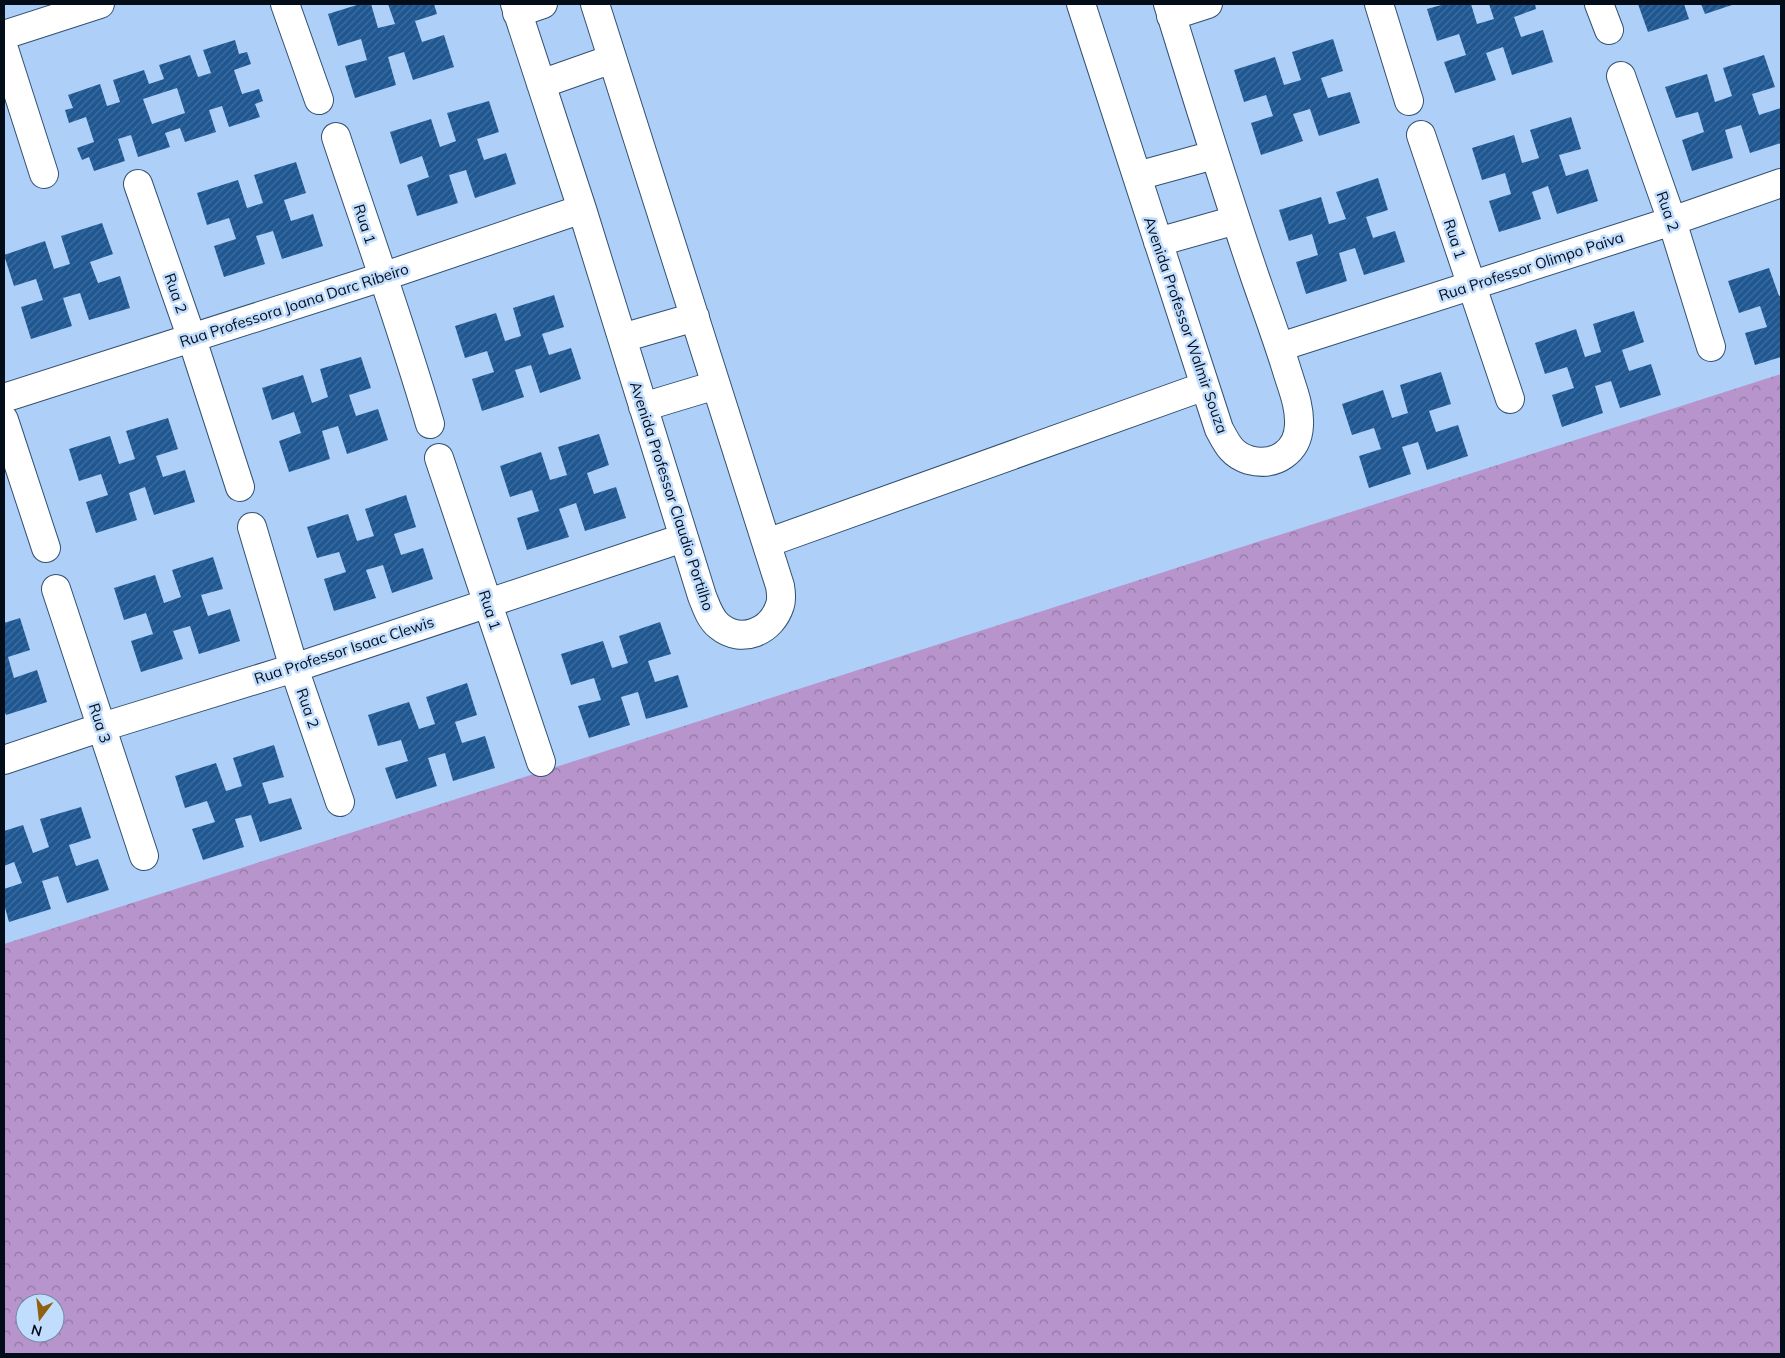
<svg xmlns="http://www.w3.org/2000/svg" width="1785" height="1358" viewBox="0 0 1785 1358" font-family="Mulish,sans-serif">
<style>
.forest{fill:url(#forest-crowns);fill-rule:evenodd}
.building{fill:url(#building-hatch);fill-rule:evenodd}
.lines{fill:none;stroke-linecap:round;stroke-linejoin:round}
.minor-casing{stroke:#325071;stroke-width:30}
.minor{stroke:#fff;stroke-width:28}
.labels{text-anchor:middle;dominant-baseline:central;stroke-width:5;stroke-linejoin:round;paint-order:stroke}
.street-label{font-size:15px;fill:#030c19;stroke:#c1ddfd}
</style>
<defs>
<pattern id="forest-crowns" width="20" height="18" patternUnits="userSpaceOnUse" patternTransform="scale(1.25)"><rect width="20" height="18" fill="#b794cc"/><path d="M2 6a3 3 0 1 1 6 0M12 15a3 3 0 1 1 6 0" fill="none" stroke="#9377a5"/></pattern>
<pattern id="building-hatch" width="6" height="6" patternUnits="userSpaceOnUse" patternTransform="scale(1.25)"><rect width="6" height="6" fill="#1e5792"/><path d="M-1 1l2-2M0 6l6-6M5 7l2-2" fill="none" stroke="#436f9c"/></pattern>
</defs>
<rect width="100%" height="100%" fill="#aed0f8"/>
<path class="forest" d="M1781,374V1354H4V944ZM25,1303H55V1333H25Z"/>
<path class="building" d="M360,4H371L378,28L395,24L388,4H434L437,14L415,21L422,42L444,35L454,67L413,80L404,52L388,57L396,85L355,98L345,66L367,60L361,39L338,46L328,14Z
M1445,4H1471L1477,24L1494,19L1489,4H1535L1536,9L1514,17L1521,37L1543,30L1553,62L1512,75L1503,47L1486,53L1496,80L1455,93L1444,62L1466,55L1459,34L1437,41L1427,9Z
M1638,4H1684L1689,19L1648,32Z
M1701,4H1735L1705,14Z
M1333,39L1343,71L1321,78L1328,98L1350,92L1360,123L1319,136L1310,109L1293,114L1303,141L1261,155L1251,123L1273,116L1266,95L1244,102L1234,70L1275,57L1284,85L1301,80L1292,52Z
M235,40L239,54L247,52L251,64L234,70L242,94L259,89L263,101L255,104L260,117L229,127L222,106L209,110L216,132L185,142L180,128L165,133L170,147L138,157L131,135L118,139L125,161L94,171L89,157L82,160L77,148L94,142L86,117L69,123L65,110L73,108L68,95L100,84L107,106L120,102L113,80L144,70L149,84L164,79L159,65L190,55L198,77L211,73L203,50ZM177,88L185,113L152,124L143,99Z
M1764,55L1775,87L1752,94L1759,115L1781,108V143L1750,153L1741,125L1725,130L1733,158L1692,171L1682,140L1704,132L1698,112L1676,118L1665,87L1707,74L1715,102L1732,96L1723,68Z
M489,101L499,132L477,139L484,160L506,153L516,184L475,198L466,170L449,175L458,203L417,216L407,185L429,177L422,156L400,164L390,132L431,119L440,147L456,141L447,113Z
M1571,117L1581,149L1559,155L1566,176L1588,169L1598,201L1557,214L1548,186L1532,192L1541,219L1499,232L1489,201L1511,194L1505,173L1482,180L1472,148L1514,135L1522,163L1539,158L1530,130Z
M296,162L306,193L284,200L291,221L313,214L323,246L282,259L273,231L256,236L265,264L224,277L214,246L236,239L229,218L207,225L197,193L238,180L247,208L263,203L254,175Z
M1378,178L1388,210L1366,217L1373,238L1395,231L1405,262L1364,275L1355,248L1339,253L1347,281L1306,294L1296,262L1318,255L1312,234L1289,241L1279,210L1321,197L1329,224L1346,219L1336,192Z
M102,223L113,254L90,262L98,283L120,276L130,308L89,320L80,293L63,298L72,326L31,339L21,307L43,300L36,279L14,286L4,255L45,241L54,269L70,264L61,236Z
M1769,268L1779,296L1781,295V357L1755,365L1745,333L1767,327L1760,306L1739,313L1728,281Z
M554,295L564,327L542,334L549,355L571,348L581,379L540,393L531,365L515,370L524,397L482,411L472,379L494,372L487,351L465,358L455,326L496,313L505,341L521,336L513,308Z
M1634,311L1644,342L1622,350L1629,371L1651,364L1661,395L1620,408L1611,381L1595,386L1603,413L1562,427L1552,395L1574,388L1567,367L1545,374L1535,343L1576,329L1585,357L1601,352L1593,324Z
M361,357L371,388L349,395L356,416L378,409L388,440L347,454L338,426L322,431L330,459L289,472L279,441L301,433L294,412L272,420L262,388L303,375L312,403L328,397L320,369Z
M1441,372L1451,404L1429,411L1436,432L1458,425L1468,456L1427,470L1418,442L1402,447L1411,474L1369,488L1359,456L1381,449L1374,428L1352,435L1342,404L1383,390L1392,418L1408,413L1400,385Z
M168,418L178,449L156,456L163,477L185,470L195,502L154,515L145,487L129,493L137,520L96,533L86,502L108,495L101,474L79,481L69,449L110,436L119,464L135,459L126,431Z
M599,434L609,465L587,473L594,494L616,487L626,518L585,531L576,503L559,509L569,537L527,550L517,518L539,511L532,490L510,497L500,466L541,452L550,480L567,475L558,447Z
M406,495L416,527L394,534L401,555L423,548L433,579L392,593L383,565L366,570L376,598L334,611L324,579L346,572L339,552L317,558L307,527L348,514L357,541L374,536L365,509Z
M213,557L223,589L201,595L208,616L230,609L240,641L199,654L190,626L173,631L183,659L141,672L131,641L153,634L146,613L124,620L114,588L155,575L164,603L181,597L172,570Z
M20,618L30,650L8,657L14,678L37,670L47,702L6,715L4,710V623Z
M660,622L671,654L648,661L655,682L678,675L688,707L646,719L638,692L621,697L630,725L589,738L578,706L601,700L594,678L571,685L561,654L603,641L612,668L628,663L619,636Z
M467,683L477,715L455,722L462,743L485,736L495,768L453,781L445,753L428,758L437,786L396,799L385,768L408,761L401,740L378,746L368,715L409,702L419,729L435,724L426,697Z
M274,745L284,777L262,783L269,804L291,798L302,829L260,842L251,815L235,819L244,847L203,860L192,829L215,822L207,801L185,808L175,776L216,763L226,791L242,786L233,758Z
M81,807L91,838L69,845L76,866L98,859L109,890L67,903L58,876L42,881L51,909L9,922L4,904V889L22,883L14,862L4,866V831L23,825L33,853L49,847L40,819Z"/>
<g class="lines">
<defs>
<path id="minor" d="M285,4L319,100
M515,4L582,209L702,596C706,606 710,619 719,626C742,645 772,631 780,605C782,599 781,592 780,586L595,4
M1081,4L1219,429C1227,444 1232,455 1249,460C1275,467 1298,452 1299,425C1300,407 1293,390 1288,374C1278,341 1266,309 1255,277C1224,186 1196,95 1168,4
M1379,4L1409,101
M1599,4L1609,30
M517,13L543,4
M1171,16L1208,4
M4,35L100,4
M4,49L44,174
M1621,76L1672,221L1711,347
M541,84L612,59
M1421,135L1510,399
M336,137C368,233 402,328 430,424
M1137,176L1214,155
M138,184L192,339L240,487
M1158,242L1236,220
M622,338L695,317
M1280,347L1672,221L1781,183
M4,398L382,277L582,209
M643,407L716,385
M4,420L46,548
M439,458L541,762
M252,527L294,668L340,802
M767,543L1205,386
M56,589L144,856
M4,760L102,727L294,668L683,538"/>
</defs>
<use href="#minor" class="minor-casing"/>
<use href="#minor" class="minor"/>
</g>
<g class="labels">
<g class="street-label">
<text transform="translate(1668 211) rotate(71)">Rua 2</text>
<text transform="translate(365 224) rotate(72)">Rua 1</text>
<text transform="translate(1455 239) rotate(72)">Rua 1</text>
<text transform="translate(1531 266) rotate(-18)">Rua Professor Olimpo Paiva</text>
<text transform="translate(176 293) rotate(71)">Rua 2</text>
<text transform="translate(294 305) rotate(-18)">Rua Professora Joana Darc Ribeiro</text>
<text transform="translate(1186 325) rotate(71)">Avenida Professor Walmir Souza</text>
<text transform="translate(672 496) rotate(72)">Avenida Professor Claudio Portilho</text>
<text transform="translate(490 610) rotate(72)">Rua 1</text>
<text transform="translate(344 650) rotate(-18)">Rua Professor Isaac Clewis</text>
<text transform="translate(308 708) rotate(71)">Rua 2</text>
<text transform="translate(100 723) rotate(72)">Rua 3</text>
</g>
</g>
<rect width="1785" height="1358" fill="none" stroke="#030c19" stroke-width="10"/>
<g transform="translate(40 1318) rotate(195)"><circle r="24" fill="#c1ddfd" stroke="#7589a2"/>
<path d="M0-4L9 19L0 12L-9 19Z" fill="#91600e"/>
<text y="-8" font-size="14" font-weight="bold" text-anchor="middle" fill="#030c19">N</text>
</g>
</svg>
